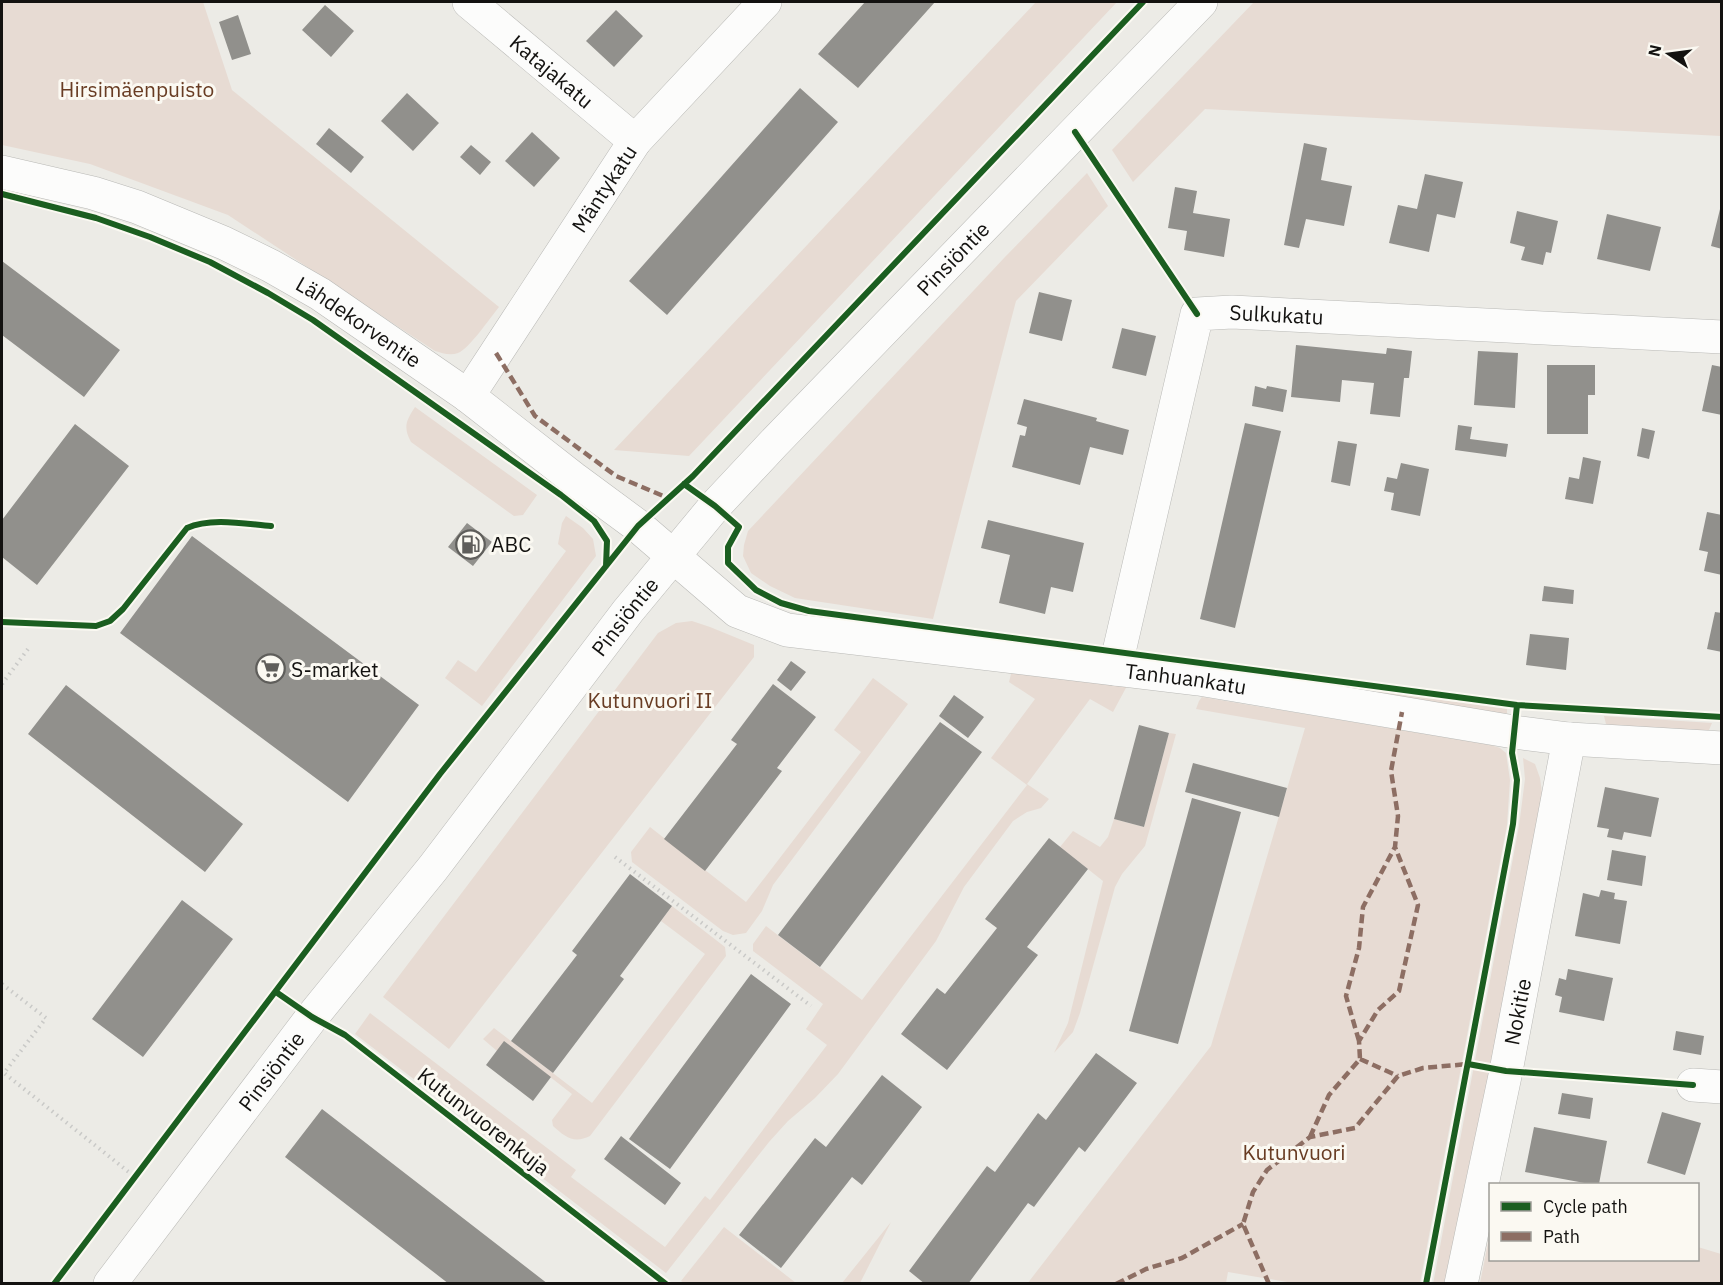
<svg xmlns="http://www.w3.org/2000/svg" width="1723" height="1285" viewBox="0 0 1723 1285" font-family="'IBM Plex Sans',sans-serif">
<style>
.green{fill:#e7dbd3}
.building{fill:#91908c}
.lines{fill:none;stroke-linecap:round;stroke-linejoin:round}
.minor-casing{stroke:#b9b9b6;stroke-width:34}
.major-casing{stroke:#b9b9b6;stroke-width:34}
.path{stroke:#c9c9c7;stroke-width:4;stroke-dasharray:1.5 4.5;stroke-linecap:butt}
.minor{stroke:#fcfcfb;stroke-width:33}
.major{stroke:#fcfcfb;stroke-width:33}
.quiet{stroke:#8d6e63;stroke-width:4.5;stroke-dasharray:9 4.5;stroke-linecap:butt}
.cycleway-casing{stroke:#fbf9f2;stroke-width:10}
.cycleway{stroke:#1b5e20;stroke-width:6}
.labels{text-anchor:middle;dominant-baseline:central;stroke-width:6;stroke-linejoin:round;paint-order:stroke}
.street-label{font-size:21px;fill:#131210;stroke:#fbf9f2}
.park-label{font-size:21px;fill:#683c23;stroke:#fbf9f2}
.poi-label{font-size:21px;fill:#131210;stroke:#fbf9f2;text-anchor:start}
</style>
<rect width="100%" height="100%" fill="#ecebe6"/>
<path class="green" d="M2,2H203L232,90L499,307C490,318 469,349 458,353C450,356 442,353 435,351L228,215L90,164L2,145Z
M1036,2H1117L689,456L614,450Z
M1254,2H1721V136L1205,109L1133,182L1112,150Z
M1087,173L1108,206L1016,301L933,619L795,598L770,586L751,573L743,556L744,545L748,531L1005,257Z
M415,407L537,495L523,515L514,516L411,442C403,427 406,421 415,407Z
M566,516L583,528L593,539L596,556L482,706L445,678L458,660L476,672L566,551L558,544L562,523Z
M692,621L710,627L754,645V657L449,1049L383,997L658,633L676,623Z
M1012,670L1128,684L1113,712L1090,699L1027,784L1049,799L1041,808L1027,812L1013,821L964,887L936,941L838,1074L815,1098L788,1121L769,1142L666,1273L355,1034L370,1013L576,1170L571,1177L665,1247L705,1196L710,1200L827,1045L806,1029L823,1004L753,951V944L766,926L862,1000L1027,785L991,758L1035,699L1009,682Z
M873,678L908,704L773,885L762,911L746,933L733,935L723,931L632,862L631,852L650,827L746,902L861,752L834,730Z
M1377,691L1507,709V713L1499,717L1379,697Z
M1202,697L1491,745L1500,748L1506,753L1510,780L1507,825L1420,1283H1293L1228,1272L1226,1283L1027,1284L1211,1046L1305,728L1196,709L1199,701Z
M1604,716L1712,723L1709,730L1702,734L1615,729L1606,724Z
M1169,733L1176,734L1145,846L1122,874L1115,887L1080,1013L1073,1032L1054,1053L1068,1023L1103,881L1060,847L1073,831L1100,847L1108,837L1114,819L1144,827Z
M1523,758L1535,764L1540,778L1542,793L1450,1283L1433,1284L1519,826L1525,779Z
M672,906L725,947L726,956L590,1136C574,1144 565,1137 553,1126L552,1120L572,1094L505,1042L497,1051L483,1039L494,1028L592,1103L705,954L661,921Z
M891,1222L860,1283H842Z
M724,1227L796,1283H684L681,1281Z
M1490,1233V1260H1698V1247L1721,1254V1283H1480Z"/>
<path class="building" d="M865,2H935L858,88L818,54Z
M325,5L354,31L331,57L302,30Z
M616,10L643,36L614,67L586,41Z
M238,15L251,54L232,60L219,22Z
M800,88L838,122L667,315L629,281Z
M407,93L439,123L413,151L381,121Z
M329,128L364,157L351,173L316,144Z
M532,132L560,158L534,187L505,161Z
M1304,143L1327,148L1321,180L1352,186L1344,226L1306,219L1299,248L1284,245Z
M471,145L491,162L480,175L460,157Z
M1425,174L1463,182L1455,218L1437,214L1429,252L1389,243L1398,205L1417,209Z
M1175,187L1197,191L1193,213L1230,219L1224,257L1184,250L1187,231L1168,228Z
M1721,205H1722V249L1711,246Z
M1517,211L1558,221L1551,253L1546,252L1543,265L1521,260L1525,247L1510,243Z
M1607,214L1661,227L1650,271L1597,259Z
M2,261L120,350L84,397L2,335Z
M1039,292L1072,300L1062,341L1029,333Z
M1122,328L1156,336L1146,376L1112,368Z
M1296,345L1386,354L1387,348L1412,351L1409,378H1404L1400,417L1370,414L1374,383L1342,380L1340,402L1291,397Z
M1478,351L1518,353L1515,408L1474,405Z
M1547,365H1595V395H1588V434H1547Z
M1712,365L1722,367V415L1702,411Z
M1255,386L1266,389L1267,386L1287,390L1283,412L1252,406Z
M1024,399L1097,418L1096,421L1129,430L1123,455L1090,447L1080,485L1012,467L1020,435L1025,436L1027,427L1017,424Z
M1245,423L1281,431L1235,628L1200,619Z
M75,424L129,466L37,585L2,557V520Z
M1458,425L1472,427L1470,439L1508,444L1506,457L1455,450Z
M1642,428L1655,431L1649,459L1637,456Z
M1338,441L1357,444L1350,486L1331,482Z
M1583,457L1601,461L1593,504L1565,499L1569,477L1579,479Z
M1401,463L1429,469L1420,516L1391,510L1394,493L1384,491L1387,477L1397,479Z
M1707,512L1722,515V575L1704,571L1708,552L1699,550Z
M988,520L1084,543L1073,592L1051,587L1045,614L999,603L1010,555L981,548Z
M467,523L492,542L473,566L448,547Z
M192,536L419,705L348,802L120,633Z
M1544,586L1574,590L1573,604L1542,601Z
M1715,612L1722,613V652L1707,649Z
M1530,634L1569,638L1566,670L1526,665Z
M791,661L806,672L791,691L777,680Z
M773,684L816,717L777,768L782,771L705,871L664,839L737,744L731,740Z
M66,685L243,824L205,872L28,734Z
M954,695L984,717L968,738L939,716Z
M940,722L982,752L820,967L778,935Z
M1139,725L1169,733L1144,827L1114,819Z
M1193,763L1287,788L1279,817L1185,792Z
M1605,787L1659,798L1651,837L1624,832L1622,840L1607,837L1609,829L1597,827Z
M1192,798L1241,812L1178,1044L1129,1031Z
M1049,838L1088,869L1027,947L1038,955L947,1070L901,1034L937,988L945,994L997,928L985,919Z
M1612,850L1646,856L1642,886L1607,880Z
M630,874L672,906L620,976L624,979L553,1073L511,1041L577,955L572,951Z
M1601,890L1615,893L1614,899L1627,901L1620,944L1575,936L1583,893L1599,897Z
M182,900L233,939L143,1057L92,1019Z
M1568,969L1613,978L1604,1021L1559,1012L1562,997L1555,995L1559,978L1566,980Z
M751,974L791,1004L670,1169L629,1139Z
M1676,1031L1704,1036L1701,1055L1673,1050Z
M504,1041L551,1077L533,1101L486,1065Z
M1096,1053L1137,1083L1085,1152L1079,1147L1034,1207L1028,1203L968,1284H925L909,1271L987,1166L995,1172L1038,1113L1046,1120Z
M882,1075L922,1107L862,1185L852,1177L781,1268L739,1235L815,1138L826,1147Z
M1562,1093L1593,1098L1590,1119L1558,1114Z
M322,1109L548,1284H449L285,1157Z
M1662,1112L1701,1123L1685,1175L1647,1163Z
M1534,1127L1607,1141L1599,1184H1590L1525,1172Z
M621,1136L681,1183L665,1205L604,1159Z"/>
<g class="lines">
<defs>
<g id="minor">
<path id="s1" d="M469,2L635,141"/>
<path id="s2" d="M2,172L93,193L137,207L224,243L271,266L320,294L468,396L573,478L638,526L737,611L787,630L1199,679L1514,732L1569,739L1722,748"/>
<path id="s3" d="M468,396L635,141L765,2"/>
<path id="s4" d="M1115,669L1197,314L1232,312L1722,337"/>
<path d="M1693,1085L1722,1087"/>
<path id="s5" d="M1461,1284L1506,1071L1569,739"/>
</g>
<g id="major">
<path id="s6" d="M110,1284L312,1017L433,868L628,611L715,506L774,443L1201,2"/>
</g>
</defs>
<use href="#minor" class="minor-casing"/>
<use href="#major" class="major-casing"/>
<path class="path" d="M2,684L28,649
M615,857L811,1006
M2,984L46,1018L4,1073L135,1177"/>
<use href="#minor" class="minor"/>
<use href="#major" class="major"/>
<path class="quiet" d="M496,353L535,416L616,476L668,498
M1359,1041L1346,996L1359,948L1363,907L1395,847L1398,816L1391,771L1402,712
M1360,1059L1398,1076
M1310,1137L1329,1095L1360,1059L1359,1041L1378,1010L1399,991L1418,905L1395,847
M1116,1284L1146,1269L1182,1258L1243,1224
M1269,1284L1243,1224L1253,1192L1267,1170L1310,1137L1355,1128L1398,1076L1423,1068L1468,1064"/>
<defs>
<path id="cycleway" d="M1075,132L1197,314
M2,194L96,218L150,237L210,262L268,293L313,320L561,495L594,521L607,541L606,566
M684,484L715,506L739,527L728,547V563L756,590L781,603L809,611L1517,705L1722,717
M2,622L96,626L110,621L123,609L187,528C211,517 246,524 271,526
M276,992L312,1017L345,1035L666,1284
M1468,1064L1506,1071L1693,1085
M54,1284L440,774L638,526L693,476L1143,2
M1426,1284L1513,824L1517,780L1512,753L1517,705"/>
</defs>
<use href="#cycleway" class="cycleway-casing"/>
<use href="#cycleway" class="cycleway"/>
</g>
<defs>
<symbol id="fuel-ring" viewBox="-11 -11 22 22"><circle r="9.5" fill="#fbf9f2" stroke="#5f5e5b" stroke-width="1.5"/><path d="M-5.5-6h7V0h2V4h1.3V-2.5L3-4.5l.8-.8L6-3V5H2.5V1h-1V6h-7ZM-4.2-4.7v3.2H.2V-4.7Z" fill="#5f5e5b"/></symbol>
<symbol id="supermarket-ring" viewBox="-11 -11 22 22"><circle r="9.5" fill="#fbf9f2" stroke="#5f5e5b" stroke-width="1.5"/><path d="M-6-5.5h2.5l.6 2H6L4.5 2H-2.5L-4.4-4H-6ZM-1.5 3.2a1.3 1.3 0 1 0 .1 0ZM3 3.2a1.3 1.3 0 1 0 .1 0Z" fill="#5f5e5b"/></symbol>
</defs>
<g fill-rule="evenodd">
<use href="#fuel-ring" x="454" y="528" width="33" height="33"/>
<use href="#supermarket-ring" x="254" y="652" width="33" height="33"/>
</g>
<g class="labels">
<g class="street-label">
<text stroke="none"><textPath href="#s1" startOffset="108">Katajakatu</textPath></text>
<text stroke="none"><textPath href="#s3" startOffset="248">Mäntykatu</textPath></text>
<text stroke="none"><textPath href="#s6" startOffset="1329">Pinsiöntie</textPath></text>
<text stroke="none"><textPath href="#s4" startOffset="444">Sulkukatu</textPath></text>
<text stroke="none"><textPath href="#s2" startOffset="390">Lähdekorventie</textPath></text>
<text stroke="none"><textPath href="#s6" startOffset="843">Pinsiöntie</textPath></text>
<text stroke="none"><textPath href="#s2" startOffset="1322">Tanhuankatu</textPath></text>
<text stroke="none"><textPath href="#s5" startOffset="278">Nokitie</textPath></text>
<text stroke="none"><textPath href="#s6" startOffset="267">Pinsiöntie</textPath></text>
<text transform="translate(484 1121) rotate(38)">Kutunvuorenkuja</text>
</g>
<g class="park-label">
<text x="137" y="89">Hirsimäenpuisto</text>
<text x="650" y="700">Kutunvuori II</text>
<text x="1294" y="1152">Kutunvuori</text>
</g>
<g class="poi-label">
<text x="491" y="544">ABC</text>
<text x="291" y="669">S-market</text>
</g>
</g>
<rect width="1723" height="1285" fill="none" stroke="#131210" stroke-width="6"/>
<rect x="1489" y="1183" width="210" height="78" fill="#fbf9f2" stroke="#9e9d98" stroke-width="1.5"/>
<rect x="1501" y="1202" width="30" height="9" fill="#1b5e20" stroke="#9e9d98" stroke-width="1.5"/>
<text x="1543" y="1213" font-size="18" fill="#131210">Cycle path</text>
<rect x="1501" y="1232" width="30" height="9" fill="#8d6e63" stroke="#9e9d98" stroke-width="1.5"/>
<text x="1543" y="1243" font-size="18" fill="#131210">Path</text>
<g transform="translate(1669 54) rotate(283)" stroke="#fbf9f2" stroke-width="4.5" paint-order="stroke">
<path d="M0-4.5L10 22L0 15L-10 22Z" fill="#131210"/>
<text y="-9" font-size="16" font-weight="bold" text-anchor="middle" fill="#131210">N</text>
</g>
</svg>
